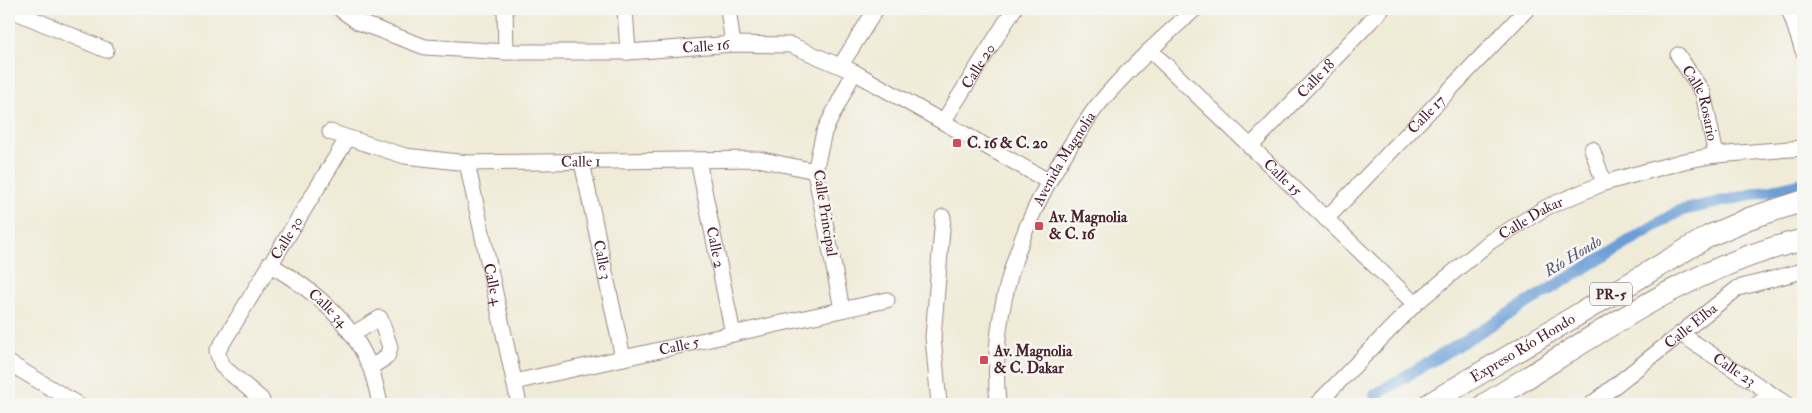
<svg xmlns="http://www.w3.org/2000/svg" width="1812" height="413" viewBox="0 0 1812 413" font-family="'IM FELL Double Pica',serif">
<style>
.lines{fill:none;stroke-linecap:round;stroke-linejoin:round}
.canal{stroke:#6c9fd7;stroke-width:12}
.minor-casing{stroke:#9c8581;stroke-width:17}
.highway-casing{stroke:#9c8581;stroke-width:23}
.minor{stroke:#fff;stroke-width:15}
.highway{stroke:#fff;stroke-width:21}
.poi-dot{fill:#d1495b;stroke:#f6f6f2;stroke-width:2}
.labels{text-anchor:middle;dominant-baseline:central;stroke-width:5;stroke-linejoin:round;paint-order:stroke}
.shield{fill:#f6f6f2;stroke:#7e6067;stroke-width:1}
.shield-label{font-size:14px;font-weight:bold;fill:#4a1f2b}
.street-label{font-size:15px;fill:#4a1f2b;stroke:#f6f6f2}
.poi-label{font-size:15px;font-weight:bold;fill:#4a1f2b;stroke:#f6f6f2;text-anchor:start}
.water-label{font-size:16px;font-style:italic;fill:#585270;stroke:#f6f6f2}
</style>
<rect width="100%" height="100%" fill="#f6f6f2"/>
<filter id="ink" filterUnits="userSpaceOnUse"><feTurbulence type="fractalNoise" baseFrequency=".02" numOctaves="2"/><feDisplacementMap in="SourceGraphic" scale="10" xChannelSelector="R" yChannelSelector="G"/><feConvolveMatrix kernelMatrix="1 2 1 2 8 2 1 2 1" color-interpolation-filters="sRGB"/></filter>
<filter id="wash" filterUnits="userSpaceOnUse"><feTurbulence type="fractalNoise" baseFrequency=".0096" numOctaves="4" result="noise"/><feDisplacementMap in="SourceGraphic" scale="20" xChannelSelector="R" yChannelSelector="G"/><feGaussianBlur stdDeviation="1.12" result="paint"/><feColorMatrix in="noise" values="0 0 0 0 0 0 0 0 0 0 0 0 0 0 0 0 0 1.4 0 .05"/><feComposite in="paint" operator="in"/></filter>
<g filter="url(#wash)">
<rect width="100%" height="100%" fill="#efebd7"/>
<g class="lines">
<path class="canal" d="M1375,395L1679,211L1803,183"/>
</g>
</g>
<g filter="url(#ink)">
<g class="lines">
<defs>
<g id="minor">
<path d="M9,9L106,50"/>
<path id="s1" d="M340,9L358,22L425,47L506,52H628L733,44L791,45L854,72L1048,181"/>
<path d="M505,9L506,52"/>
<path d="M625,9L628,52"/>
<path d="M728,9L733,44"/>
<path d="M1789,9L1803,51"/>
<path id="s2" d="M1150,50L1415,304"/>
<path id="s3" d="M1678,55L1703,93L1716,155"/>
<path d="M841,65L876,9"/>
<path id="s4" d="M943,122L1014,9"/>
<path id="s5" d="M330,132L405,156L467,163L758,159L815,171"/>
<path id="s6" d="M1250,147L1382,9"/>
<path d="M1592,149L1604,183"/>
<path id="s7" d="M698,160L733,334"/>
<path id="s8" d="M582,162L623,358"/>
<path id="s9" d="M467,163L519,404"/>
<path id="s10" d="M1326,219L1527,9"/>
<path id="s11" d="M269,264C311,288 352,321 370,367C375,378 377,392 380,404"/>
<path d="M842,309L815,171L824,132L854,72"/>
<path d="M353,334L380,318L390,347L387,357L371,367"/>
<path id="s12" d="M1681,334L1786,404"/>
<path d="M9,363L77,404"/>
<path id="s13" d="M514,382L887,300"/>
<path id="s14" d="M263,404L261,399L222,366L217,352L347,139"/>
<path d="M939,404L933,337L943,217"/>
<path id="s15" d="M998,404C989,310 1021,221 1072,143C1081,131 1088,117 1098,105C1127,70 1161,39 1195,9"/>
<path id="s16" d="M1317,404L1415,304L1491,241L1547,207L1604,183L1684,161L1716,155L1803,148"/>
<path id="s17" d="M1592,404L1738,288L1803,271"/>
<path d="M1758,404L1771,394"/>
</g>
<g id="highway">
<path id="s18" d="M1429,404L1709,236L1750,218L1803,201"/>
<path d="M1485,404C1585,343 1688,266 1803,240"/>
</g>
</defs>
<use href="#minor" class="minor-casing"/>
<use href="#highway" class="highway-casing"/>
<use href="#minor" class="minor"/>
<use href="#highway" class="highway"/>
</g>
</g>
<g class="poi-dot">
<rect x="952" y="138" width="10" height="10" rx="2.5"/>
<rect x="1034" y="221" width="10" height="10" rx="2.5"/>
<rect x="979" y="355" width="10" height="10" rx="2.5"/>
</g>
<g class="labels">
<rect class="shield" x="1590" y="282.5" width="42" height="23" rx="4"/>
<g class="shield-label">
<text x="1611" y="294">PR-5</text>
</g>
<g class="street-label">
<text stroke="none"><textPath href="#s1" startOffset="375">Calle 16</textPath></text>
<text stroke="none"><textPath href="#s4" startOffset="66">Calle 20</textPath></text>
<text stroke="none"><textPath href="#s6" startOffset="95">Calle 18</textPath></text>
<text stroke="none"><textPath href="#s3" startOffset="54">Calle Rosario</textPath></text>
<text stroke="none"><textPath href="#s10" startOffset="145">Calle 17</textPath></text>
<text stroke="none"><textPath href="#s15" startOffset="259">Avenida Magnolia</textPath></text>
<text stroke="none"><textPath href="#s5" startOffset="255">Calle 1</textPath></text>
<text stroke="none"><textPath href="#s2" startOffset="184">Calle 15</textPath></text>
<text transform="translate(825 213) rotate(81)">Calle Principal</text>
<text stroke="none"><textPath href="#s16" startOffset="285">Calle Dakar</textPath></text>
<text stroke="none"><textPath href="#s14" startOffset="205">Calle 30</textPath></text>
<text stroke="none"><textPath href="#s7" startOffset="89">Calle 2</textPath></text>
<text stroke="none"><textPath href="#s8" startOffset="100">Calle 3</textPath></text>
<text stroke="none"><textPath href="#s9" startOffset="124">Calle 4</textPath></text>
<text stroke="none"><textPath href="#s11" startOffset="74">Calle 34</textPath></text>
<text stroke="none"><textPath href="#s17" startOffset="126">Calle Elba</textPath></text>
<text stroke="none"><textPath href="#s13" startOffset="169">Calle 5</textPath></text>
<text stroke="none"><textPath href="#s18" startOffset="109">Expreso Río Hondo</textPath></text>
<text stroke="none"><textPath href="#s12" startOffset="64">Calle 23</textPath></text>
</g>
<g class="poi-label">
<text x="967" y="143">C. 16 &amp; C. 20</text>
<text x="1049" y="217">Av. Magnolia<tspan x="1049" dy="17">&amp; C. 16</tspan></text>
<text x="994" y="351">Av. Magnolia<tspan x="994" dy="17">&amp; C. Dakar</tspan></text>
</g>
<g class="water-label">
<text transform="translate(1573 256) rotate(-31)">Río Hondo</text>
</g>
</g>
<rect width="1812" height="413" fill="none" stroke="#f6f6f2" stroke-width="30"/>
</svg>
